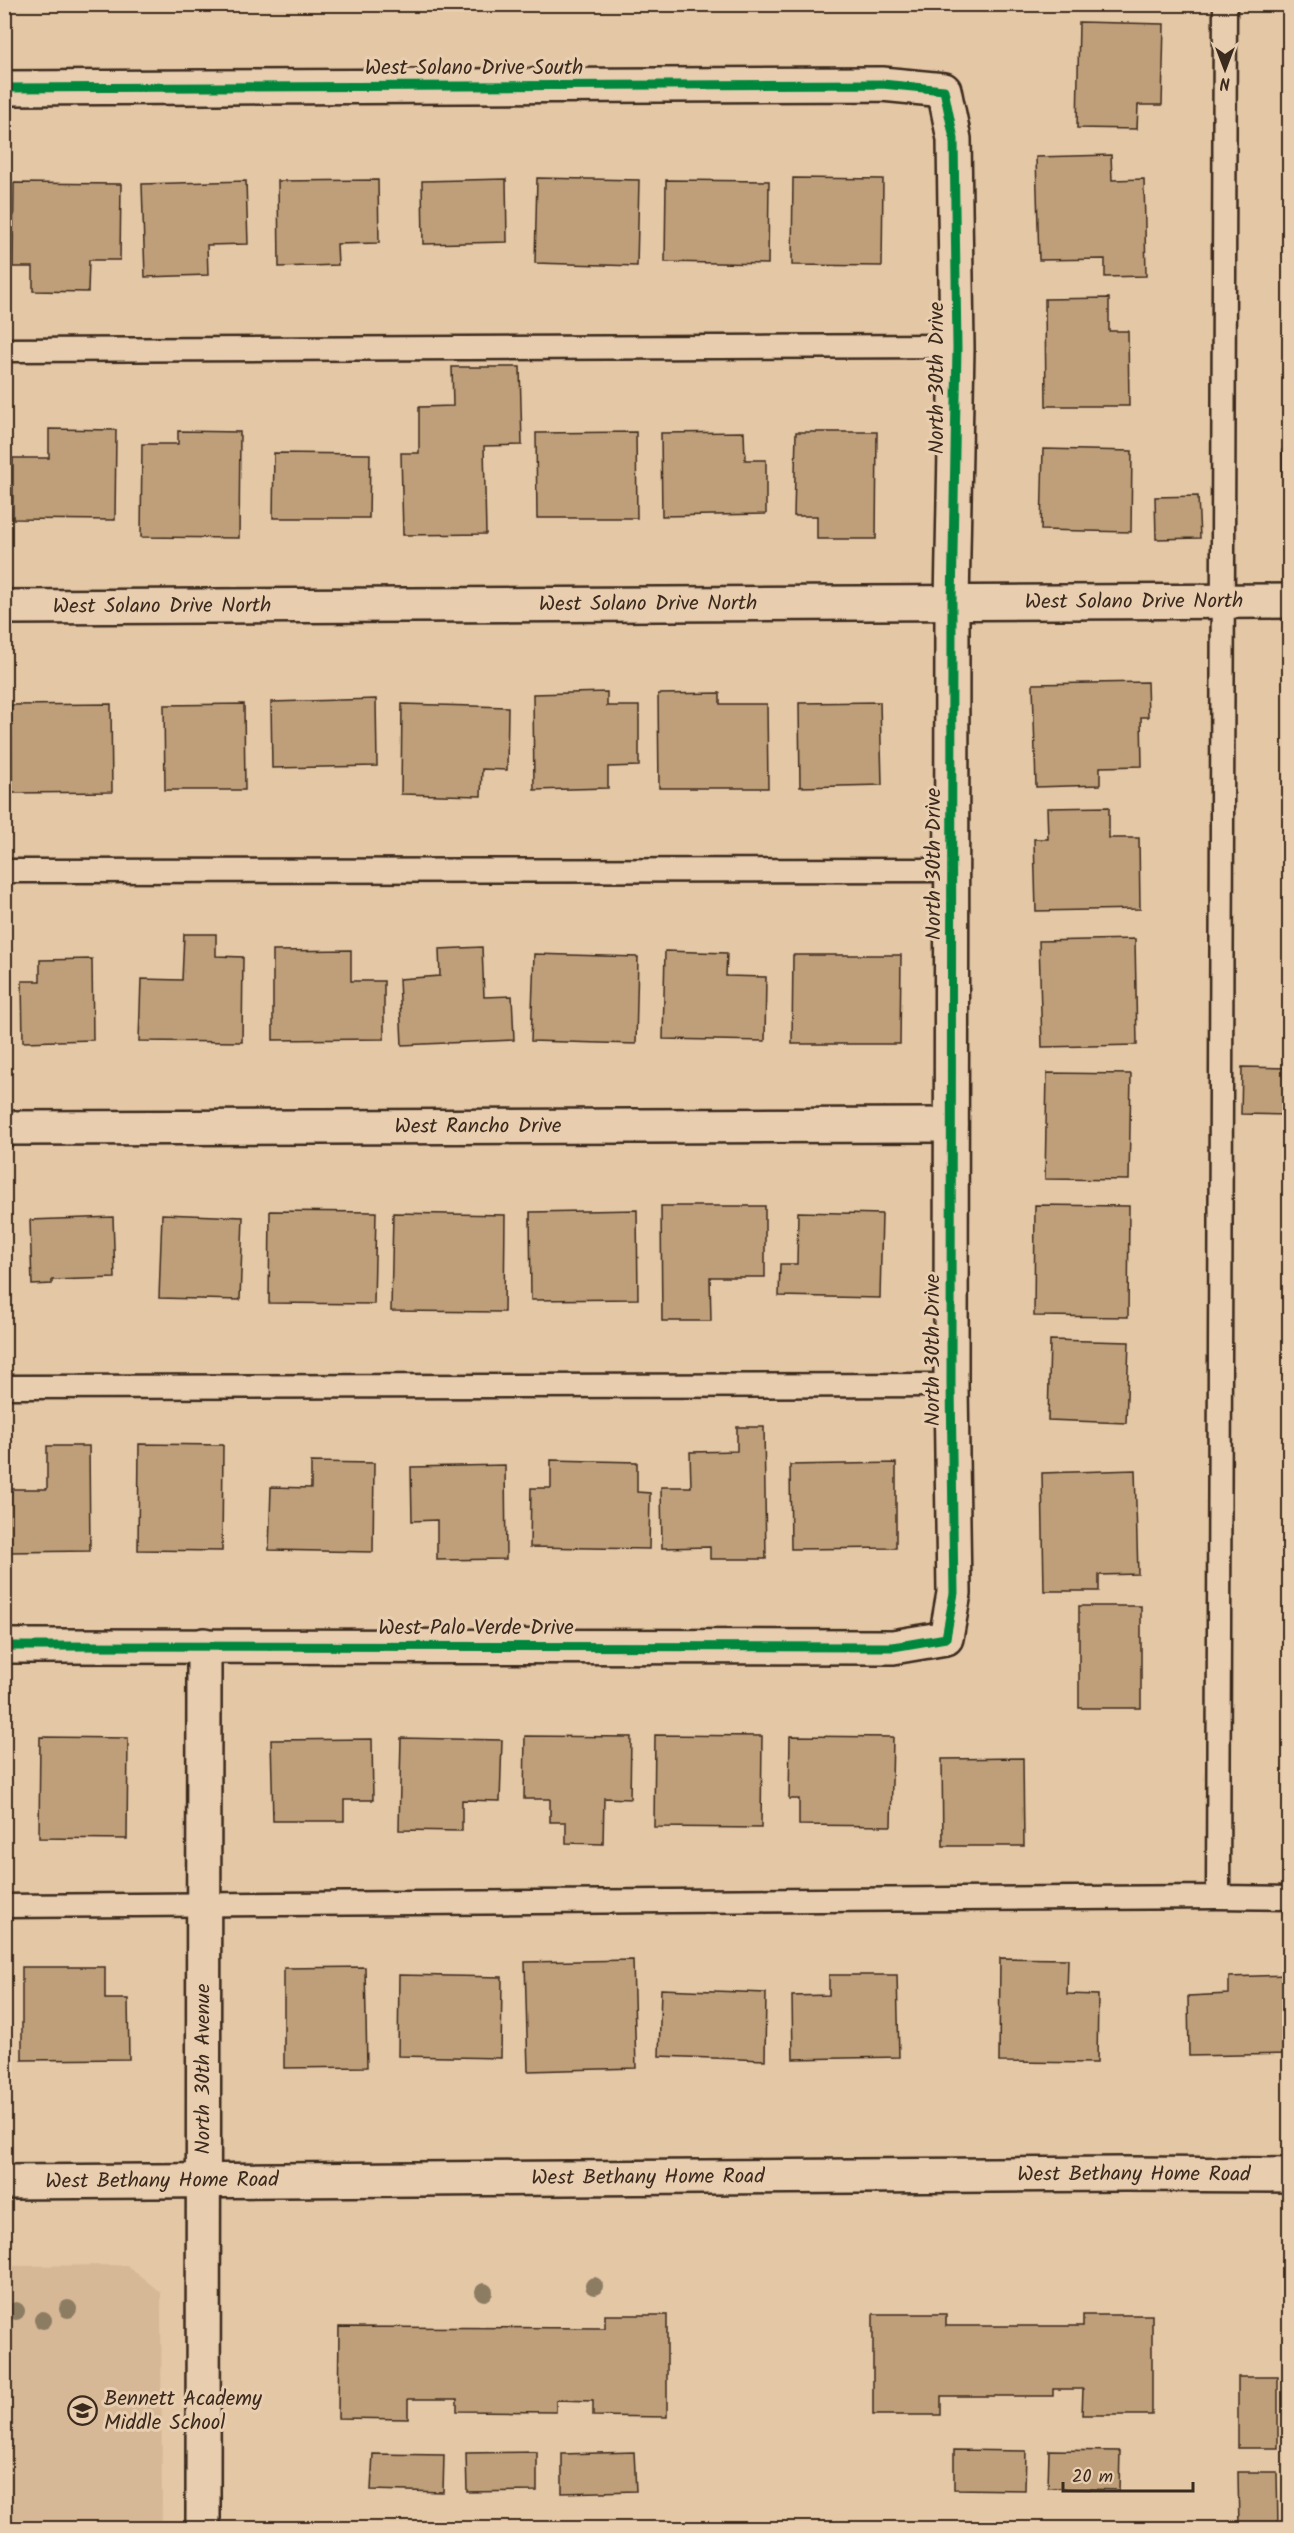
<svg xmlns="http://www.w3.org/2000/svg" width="1294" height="2533" viewBox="0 0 1294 2533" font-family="Kalam,sans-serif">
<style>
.built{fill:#d6b896}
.building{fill:#be9f79;stroke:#3b2a1e;stroke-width:1.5}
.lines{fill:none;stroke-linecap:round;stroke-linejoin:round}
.lane-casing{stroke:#3b2a1e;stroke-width:27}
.street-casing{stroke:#3b2a1e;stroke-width:38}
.secondary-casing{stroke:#3b2a1e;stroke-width:38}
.lane{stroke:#e8cdaf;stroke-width:22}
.street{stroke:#e8cdaf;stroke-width:33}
.secondary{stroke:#e8cdaf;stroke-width:33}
.cycleway-casing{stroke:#e8cdaf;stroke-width:13}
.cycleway{stroke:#00873e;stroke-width:9}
.tree{fill:#8c7b62}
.labels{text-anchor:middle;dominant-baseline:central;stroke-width:6;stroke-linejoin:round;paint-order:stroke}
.street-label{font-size:21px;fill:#3b2a1e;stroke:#e8cdaf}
.poi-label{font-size:21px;fill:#3b2a1e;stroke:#e8cdaf;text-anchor:start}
</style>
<rect width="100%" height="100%" fill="#e4c7a5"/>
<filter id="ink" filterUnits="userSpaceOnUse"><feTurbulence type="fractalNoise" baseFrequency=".0167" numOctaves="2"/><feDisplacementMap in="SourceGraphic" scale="12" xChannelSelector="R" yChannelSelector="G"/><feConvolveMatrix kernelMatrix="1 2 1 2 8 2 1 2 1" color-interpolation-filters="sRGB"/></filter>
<g filter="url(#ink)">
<path class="built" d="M127,2265L161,2293L162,2528H5V2266Z"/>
<path class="building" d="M451,4H505V7L451,8Z
M534,4H643V5L534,7Z
M1079,22L1164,24L1162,105H1138L1137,129L1077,128Z
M1111,155L1112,180L1144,179L1146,276L1105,277V259L1039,260L1036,157Z
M537,178L639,180L637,266L535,263Z
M793,178L883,179L882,266L792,265Z
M506,179L507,242L423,244L422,181Z
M378,180L379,243L337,244L338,265L279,267L278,181Z
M666,180L769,181L768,264L665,262Z
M246,181L248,244L207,245L208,275L145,277L142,184Z
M14,183L121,184L120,260H89L88,292L33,291V267H13Z
M1109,298V331H1128L1129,406H1046L1045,299Z
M452,367H520L522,445L484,446L486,534L403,535L401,453H419V407L453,406Z
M49,429L116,430L115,520L13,519V458H49Z
M178,431L240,432L239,538L141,537L142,444H178Z
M636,432L637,518H537L536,433Z
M744,432L745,460H766V514L662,516L661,433Z
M796,432H877L876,539H817V516H794Z
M1043,449L1132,451L1131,532L1041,530Z
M1282,450H1290V529H1283Z
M274,453L370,454L369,518H273Z
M1198,496L1200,538L1156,539L1155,497Z
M1147,682L1148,717H1141L1142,766L1100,767V785L1036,787L1033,684Z
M607,692V706H639V766L608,767V788L534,790L533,694Z
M720,693V704H767L768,788H659L658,694Z
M376,699L377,766L272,768L271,702Z
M880,702L882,785L800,787L799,703Z
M111,704L112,792L12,793L11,705Z
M244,704L245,790H165L164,705Z
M402,704L508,707L507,770L482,769L481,796L401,794Z
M1109,807V838H1139L1140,909L1036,911L1034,839H1048L1047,808Z
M184,934H216V956L243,957L242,1042L139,1041L141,979L182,980Z
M1135,939L1137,1045L1042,1047L1039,941Z
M482,947L484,997L512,996L514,1040L402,1045L399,979L440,976L439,949Z
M351,950V981H384V1039L273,1040V951Z
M665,951L727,953L726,976L766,977L765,1041L663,1039Z
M534,954L638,957L636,1044L531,1041Z
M793,955H901L900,1044H792Z
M92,959L93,1040L23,1042L22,981H40V960Z
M1242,1067L1290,1068V1115L1241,1114Z
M1047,1073L1131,1074L1129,1180L1045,1179Z
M1035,1205L1129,1206L1128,1317L1034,1316Z
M661,1206H765V1277H710L711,1321H662Z
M637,1210L638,1299L531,1300L530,1212Z
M270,1211L376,1212L374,1304L269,1303Z
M798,1212L882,1214L880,1298L779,1296L780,1264H797Z
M393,1213L505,1215L504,1312L391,1311Z
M162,1214L243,1217L240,1300L159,1298Z
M113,1217L115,1278L52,1280V1284L32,1285L30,1220Z
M1050,1340L1129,1342L1126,1423L1048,1420Z
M737,1427H764L766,1559H710V1547L662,1548L661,1487H691L690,1452L737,1451Z
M139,1444L223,1445L222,1551L138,1550Z
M47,1446H89L90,1551L8,1552L7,1489H47Z
M551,1460L637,1462V1492L650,1493L649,1549L530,1547L531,1488H551Z
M311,1462L374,1463L373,1552L269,1550L271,1487L311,1488Z
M896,1463V1548L791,1549L790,1465Z
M505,1465L506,1559L437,1560V1520L412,1521L411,1467Z
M1135,1470L1138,1574L1099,1575V1591H1044L1042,1473Z
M1079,1606H1141V1708H1079Z
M655,1735L762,1736L761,1828L654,1827Z
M525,1736L631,1737L630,1799L604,1798L603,1844L566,1843V1822H550V1799H524Z
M790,1736L893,1737L891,1826L799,1825V1799H789Z
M40,1737L128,1738L127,1839L39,1838Z
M401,1738L502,1740L500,1801L462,1800V1831L399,1830Z
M372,1739L373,1800H344V1821H273L271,1740Z
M1023,1758L1024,1846H943L942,1759Z
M1000,1958L1068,1959L1067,1994L1098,1995L1097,2063L999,2062Z
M633,1960L636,2068L528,2071L525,1962Z
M22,1967H105V1999H128L129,2059L22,2060Z
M365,1967L367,2067L284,2068V1968Z
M399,1975L502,1977L501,2058L398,2056Z
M829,1975H897L899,2057L793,2059L792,1996L829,1995Z
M1289,1975L1290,2054L1189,2056L1188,1996L1229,1994V1977Z
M661,1989L766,1993L765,2060L659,2056Z
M873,2314H946V2326H1083V2315H1152V2415H1082L1083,2389H1053V2396H941V2415H873Z
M605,2315H667V2417L593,2416V2401L556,2400V2412L457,2411V2399H408V2419L338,2418L339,2327L605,2328Z
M1238,2377H1278V2448H1238Z
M954,2450L1026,2451L1025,2490L954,2489Z
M1049,2450L1120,2451L1119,2490L1048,2488Z
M537,2452V2491L467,2492L466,2453Z
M634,2452L636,2491L562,2493V2454Z
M373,2454L444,2455L443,2492L371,2490Z
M1238,2472H1277L1278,2528H1239Z"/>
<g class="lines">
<defs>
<path id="lane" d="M4,350L956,346
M4,871L952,870
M4,1387L951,1385
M1218,1897L1225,4
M4,1906L1218,1897L1290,1898"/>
<g id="street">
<path d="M4,88L882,84L944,90L954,139L957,348L952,603L951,1385L954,1593L946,1638L893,1647L4,1646"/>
<path id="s1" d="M4,607L1290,601"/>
<path id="s2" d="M4,1128L951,1125"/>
<path id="s3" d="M203,2528L204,1645"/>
</g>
<g id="secondary">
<path id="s4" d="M4,2182L1126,2174L1290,2175"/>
</g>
</defs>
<use href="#lane" class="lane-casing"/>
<use href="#street" class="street-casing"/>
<use href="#secondary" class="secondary-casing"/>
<use href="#lane" class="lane"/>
<use href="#street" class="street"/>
<use href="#secondary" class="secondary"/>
<defs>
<path id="cycleway" d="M4,88L882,84L944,90L954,139L957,348L952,603L951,1385L954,1593L946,1638L893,1647L4,1646"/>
</defs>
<use href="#cycleway" class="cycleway-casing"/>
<use href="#cycleway" class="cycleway"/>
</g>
<g class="tree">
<circle cx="594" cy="2286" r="9"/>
<circle cx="484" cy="2292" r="9"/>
<circle cx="68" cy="2309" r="9"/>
<circle cx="16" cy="2311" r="9"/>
<circle cx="43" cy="2320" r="9"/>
</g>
</g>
<defs>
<symbol id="school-ring" viewBox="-11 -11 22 22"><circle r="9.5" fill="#e8cdaf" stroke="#3b2a1e" stroke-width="1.5"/><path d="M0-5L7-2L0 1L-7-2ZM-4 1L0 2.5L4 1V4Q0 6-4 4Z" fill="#3b2a1e"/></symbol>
</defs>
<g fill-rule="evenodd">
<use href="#school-ring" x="66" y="2394" width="33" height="33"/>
</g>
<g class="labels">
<g class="street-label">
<text x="474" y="68">West Solano Drive South</text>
<text transform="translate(937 378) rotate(-90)">North 30th Drive</text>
<text stroke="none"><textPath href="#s1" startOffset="1130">West Solano Drive North</textPath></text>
<text stroke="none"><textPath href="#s1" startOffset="644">West Solano Drive North</textPath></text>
<text stroke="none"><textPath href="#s1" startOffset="158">West Solano Drive North</textPath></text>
<text transform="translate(934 864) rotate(-90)">North 30th Drive</text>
<text stroke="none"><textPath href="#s2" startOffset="474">West Rancho Drive</textPath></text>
<text transform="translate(933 1350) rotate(-90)">North 30th Drive</text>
<text x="476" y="1628">West Palo Verde Drive</text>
<text stroke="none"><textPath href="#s3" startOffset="459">North 30th Avenue</textPath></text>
<text stroke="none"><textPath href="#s4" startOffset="1130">West Bethany Home Road</textPath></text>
<text stroke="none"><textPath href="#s4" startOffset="644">West Bethany Home Road</textPath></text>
<text stroke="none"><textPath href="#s4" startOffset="158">West Bethany Home Road</textPath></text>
</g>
<g class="poi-label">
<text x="104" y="2399">Bennett Academy<tspan x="104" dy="24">Middle School</tspan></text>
</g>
</g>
<rect width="1294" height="2533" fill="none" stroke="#e8cdaf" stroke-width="24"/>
<rect x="12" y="12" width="1270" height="2509" fill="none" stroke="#3b2a1e" stroke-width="2" filter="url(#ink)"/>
<g transform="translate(1225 69) rotate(180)" stroke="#e8cdaf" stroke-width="4.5" paint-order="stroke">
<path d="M0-4.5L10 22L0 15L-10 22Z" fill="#3b2a1e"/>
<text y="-9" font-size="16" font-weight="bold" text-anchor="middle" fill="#3b2a1e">N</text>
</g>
<path d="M1063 2482v9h130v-9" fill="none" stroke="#3b2a1e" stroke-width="3"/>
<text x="1072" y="2482" font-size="18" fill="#3b2a1e" stroke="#e8cdaf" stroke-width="4.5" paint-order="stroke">20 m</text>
</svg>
